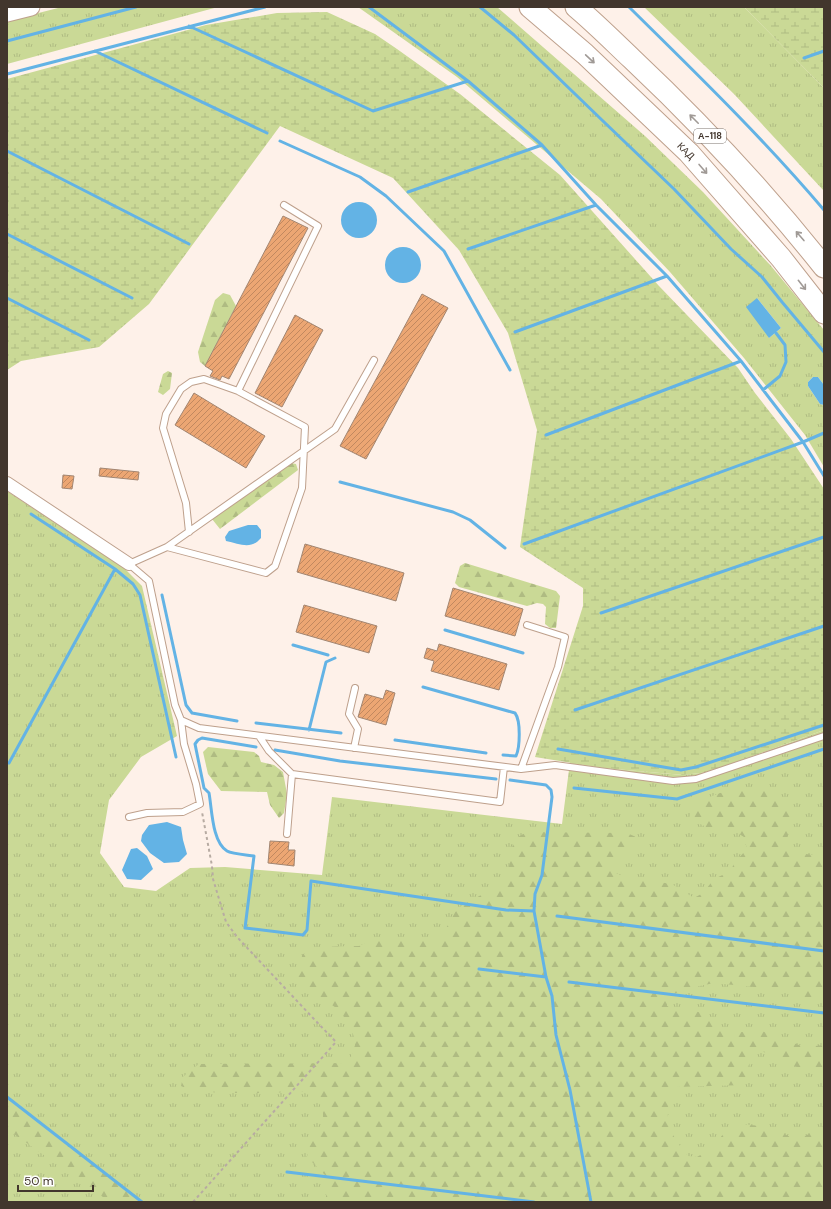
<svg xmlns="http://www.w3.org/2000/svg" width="831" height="1209" viewBox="0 0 831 1209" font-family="'DM Sans',sans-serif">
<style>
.grass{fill:url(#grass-tufts);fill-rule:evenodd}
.forest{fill:url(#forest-firs)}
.wetland{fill:url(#wetland-marsh)}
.water{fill:#63b3e5}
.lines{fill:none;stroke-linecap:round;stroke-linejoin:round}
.stream{stroke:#63b3e5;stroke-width:3}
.building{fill:url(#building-hatch);stroke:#a28672}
.lane-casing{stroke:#bea08c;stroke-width:8}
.street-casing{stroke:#bea08c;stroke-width:14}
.secondary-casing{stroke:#bea08c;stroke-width:19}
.highway-casing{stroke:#bea08c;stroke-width:23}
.path{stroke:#b7aba2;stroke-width:2;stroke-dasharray:3 3;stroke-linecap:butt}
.lane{stroke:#fff;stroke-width:6}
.street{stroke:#fff;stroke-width:12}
.secondary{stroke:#fff;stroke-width:17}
.highway{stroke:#fff;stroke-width:21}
.oneway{stroke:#a09a96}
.labels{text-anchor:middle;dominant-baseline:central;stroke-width:3;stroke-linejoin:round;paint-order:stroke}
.shield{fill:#fff;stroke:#7b726c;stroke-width:1}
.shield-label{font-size:9px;font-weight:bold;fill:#42362d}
.street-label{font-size:10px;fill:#42362d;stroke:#fff}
</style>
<defs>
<pattern id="grass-tufts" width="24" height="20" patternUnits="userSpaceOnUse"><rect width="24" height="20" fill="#cad996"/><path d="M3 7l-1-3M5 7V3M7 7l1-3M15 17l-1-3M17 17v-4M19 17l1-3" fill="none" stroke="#afbb82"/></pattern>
<pattern id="forest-firs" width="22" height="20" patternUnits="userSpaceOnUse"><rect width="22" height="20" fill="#cad996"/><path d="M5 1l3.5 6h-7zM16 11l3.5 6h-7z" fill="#afbb82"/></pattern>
<pattern id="wetland-marsh" width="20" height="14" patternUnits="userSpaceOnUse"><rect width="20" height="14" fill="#cad996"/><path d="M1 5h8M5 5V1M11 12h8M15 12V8" fill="none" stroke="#afbb82"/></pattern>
<pattern id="building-hatch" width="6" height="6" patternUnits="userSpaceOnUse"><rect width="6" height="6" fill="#eca673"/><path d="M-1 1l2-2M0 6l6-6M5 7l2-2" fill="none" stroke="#c1885f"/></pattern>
</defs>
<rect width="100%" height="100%" fill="#fef1e9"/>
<path class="grass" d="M62,7H218L7,64V21Z
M358,7H497L645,136L703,192L771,266L824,330V385L818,377H813L808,382V386L820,404L824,405V467L805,435L744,358L670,272L601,199L457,77ZM757,298L781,328L769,338Z
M644,7H744L824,88V191L734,94Z
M7,491L124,568L142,586L177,736L141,757L109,800L100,853L124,887L156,891L190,868L225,867L322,875L332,797L562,824L570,762L603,768L683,775L709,772L824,730V1202H7Z"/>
<path class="forest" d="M223,293L230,295L236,306L205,366L200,362L198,352L215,300Z
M168,371L172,373L170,389L163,395L158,392L163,374Z
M291,463L296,464L298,470L220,529L212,519Z
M465,563L556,591L560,596L556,628H550L545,624L546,607L543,604L537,603L527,606L459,587L455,583L460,566Z
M208,747L254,752L259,756L261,762L274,765L283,772L287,794L284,813L279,818L270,805L267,792L221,791L208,774L203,752Z
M774,788L781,795L792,821L784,847L790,853L818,855L824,852V1000L811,1001L785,990L714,983L685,989L668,997L667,1006L704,1013L712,1018L722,1033L762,1031L804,1047L824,1045V1073L789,1065L760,1050L748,1066L745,1085L676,1087C674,1092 670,1099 669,1104C664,1126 675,1140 688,1156L697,1157L712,1148L724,1133L740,1124L771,1127L796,1140L822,1128H824V1202H326V1176L307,1157L309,1147L323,1122V1113L320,1104L313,1097L297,1089L277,1093H221L190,1090L181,1086L183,1077L199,1064L349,1063L355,1045L354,1036L344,1017L338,1009L296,982L295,972L303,954L320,947L359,946L376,937L435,939C437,937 440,936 442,934C449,927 451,914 459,908C475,896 498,891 507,872C515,855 505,839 529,832L627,833L636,837V847L629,853L612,861L608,869L624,877L672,884L694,898L703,893L714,879L731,871L734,863L747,849L744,837L736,832L706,827L689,818L697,802L720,793Z
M7,1097L142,1202H110L7,1129Z"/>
<path class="wetland" d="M744,7H824V88Z
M327,12L375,34L397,49L460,94L560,175L659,286L738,368L755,393L791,439L824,489V730L709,772L683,775L603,768L535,757L583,606V588L520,547L537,430L508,333L459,250L393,178L280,126L149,304L99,347L21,361L7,370V79L206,25L277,13Z"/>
<path class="water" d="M341 220a18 18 0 1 1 36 0a18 18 0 1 1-36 0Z
M385 265a18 18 0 1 1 36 0a18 18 0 1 1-36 0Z
M757,298L781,328L769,338L746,307Z
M813,377H818L824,385V405L820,404L808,386V382Z
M248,525H257L261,530V538C251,550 240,544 226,541L225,537L229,531Z
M167,822L181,827L183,840L187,854L179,862L164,863L150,853L141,841L142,835L149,825Z
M137,848L147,856L153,869L141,880L127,879L122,870L131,849Z"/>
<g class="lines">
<path class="stream" d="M369,7L468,81L542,145L596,205L667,276L741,361L803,442L824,476
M480,7L514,35L604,122L674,189L731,249L762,277L782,302L824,352
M629,7C696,73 763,138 824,210
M189,26L373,111L468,81
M7,41L136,7
M95,51L267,133
M804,58L824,51
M7,74L265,7
M280,141L360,177L386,196L444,251L510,370
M7,151L189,244
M408,192L542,145
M7,234L132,298
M468,249L596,205
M7,298L89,340
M515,332L667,276
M763,390L780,376L786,362L785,345L776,333
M546,435L741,361
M340,482L453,512L470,520L505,548
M31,514L115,569L133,584L140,595L176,757
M524,544L803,442L824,433
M162,595L186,705L192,713L237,721
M601,613L824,537
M445,630L523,653
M293,645L328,655
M423,687L515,713C521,721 520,747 516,756L503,755
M575,710L824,626
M256,723L341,733
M309,730L326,662L335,658
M395,740L486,753
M256,747L202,738L198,740L195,744L204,788L209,793C212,809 212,842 227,851C232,854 248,855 254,856L245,928L303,935L307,930L311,881L506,910L534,911
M558,749L681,770L696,767L824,725
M275,750L340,761L496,779
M9,763L115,569
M510,780L546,785L551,790L552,797L542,875L535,894L534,911L546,977L552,996L556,1035L570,1090L591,1202
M574,788L677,799L824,749
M557,916L824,951
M479,969L546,977
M569,982L824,1013
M7,1097L142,1202
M287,1172L534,1202"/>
</g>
<path class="building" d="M283,216L308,228L229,379L222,376L220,380L210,376L213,371L205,366Z
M422,294L448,308L366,459L340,446Z
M295,315L323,330L282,407L255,393Z
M194,393L265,436L246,468L175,425Z
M100,468L139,472L138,480L99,476Z
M63,475L74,476L72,489L62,488Z
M305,544L404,573L396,601L297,572Z
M453,588L523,609L515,636L445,616Z
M304,605L377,626L369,653L296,632Z
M439,644L507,664L499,690L431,671L434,661L424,658L427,648L437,651Z
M386,690L395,693L386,725L358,717L365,694L383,699Z
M270,841L289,842L288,850H295L294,866L268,863Z"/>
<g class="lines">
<defs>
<path id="lane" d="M238,391L318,226L284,205
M189,532L186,503L163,428L166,414L181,389L191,382L204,379L238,391L305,427L302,488L275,566L266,573L167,547L129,564L149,581L175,705L181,720L199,728L521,769L555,765L673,781L696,779L824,736
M167,547L335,429L374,360
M259,736L269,751L292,774L287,834
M354,748L358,729L349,714L355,688
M521,769L558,667L565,637L527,625
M292,774L500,802L504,767
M129,817L147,813L183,812L200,804L196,784L184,744L181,720"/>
<path id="street" d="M7,483L129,564"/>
<path id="secondary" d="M7,13L31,7"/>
<path id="highway" d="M530,7L585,54L689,153L781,258L824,313
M576,7C595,23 613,41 632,59C700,123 765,193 824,267"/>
</defs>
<use href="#lane" class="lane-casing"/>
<use href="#street" class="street-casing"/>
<use href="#secondary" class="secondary-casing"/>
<use href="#highway" class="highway-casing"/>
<path class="path" d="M193,1202L336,1042L313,1018L237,937L226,922L213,879L212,866L202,812"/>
<use href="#lane" class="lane"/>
<use href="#street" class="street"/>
<use href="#secondary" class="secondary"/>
<use href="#highway" class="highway"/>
</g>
<defs><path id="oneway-shaft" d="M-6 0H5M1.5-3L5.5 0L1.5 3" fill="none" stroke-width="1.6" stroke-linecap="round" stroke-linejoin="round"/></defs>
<g class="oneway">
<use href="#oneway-shaft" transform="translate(590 59) rotate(43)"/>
<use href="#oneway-shaft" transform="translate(694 119) rotate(-135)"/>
<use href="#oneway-shaft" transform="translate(703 169) rotate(49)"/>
<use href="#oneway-shaft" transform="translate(800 236) rotate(-131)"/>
<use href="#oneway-shaft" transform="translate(802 285) rotate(52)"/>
</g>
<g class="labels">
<rect class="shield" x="694" y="129" width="32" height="14" rx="3"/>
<g class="shield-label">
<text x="710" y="136">А-118</text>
</g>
<g class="street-label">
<text transform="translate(686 151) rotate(45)">КАД</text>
</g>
</g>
<rect width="831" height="1209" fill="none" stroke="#42362d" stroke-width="16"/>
<path d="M18 1185v6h75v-6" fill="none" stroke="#42362d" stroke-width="2"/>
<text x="24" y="1185" font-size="12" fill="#42362d" stroke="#ffffff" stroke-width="3" paint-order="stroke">50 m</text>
</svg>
